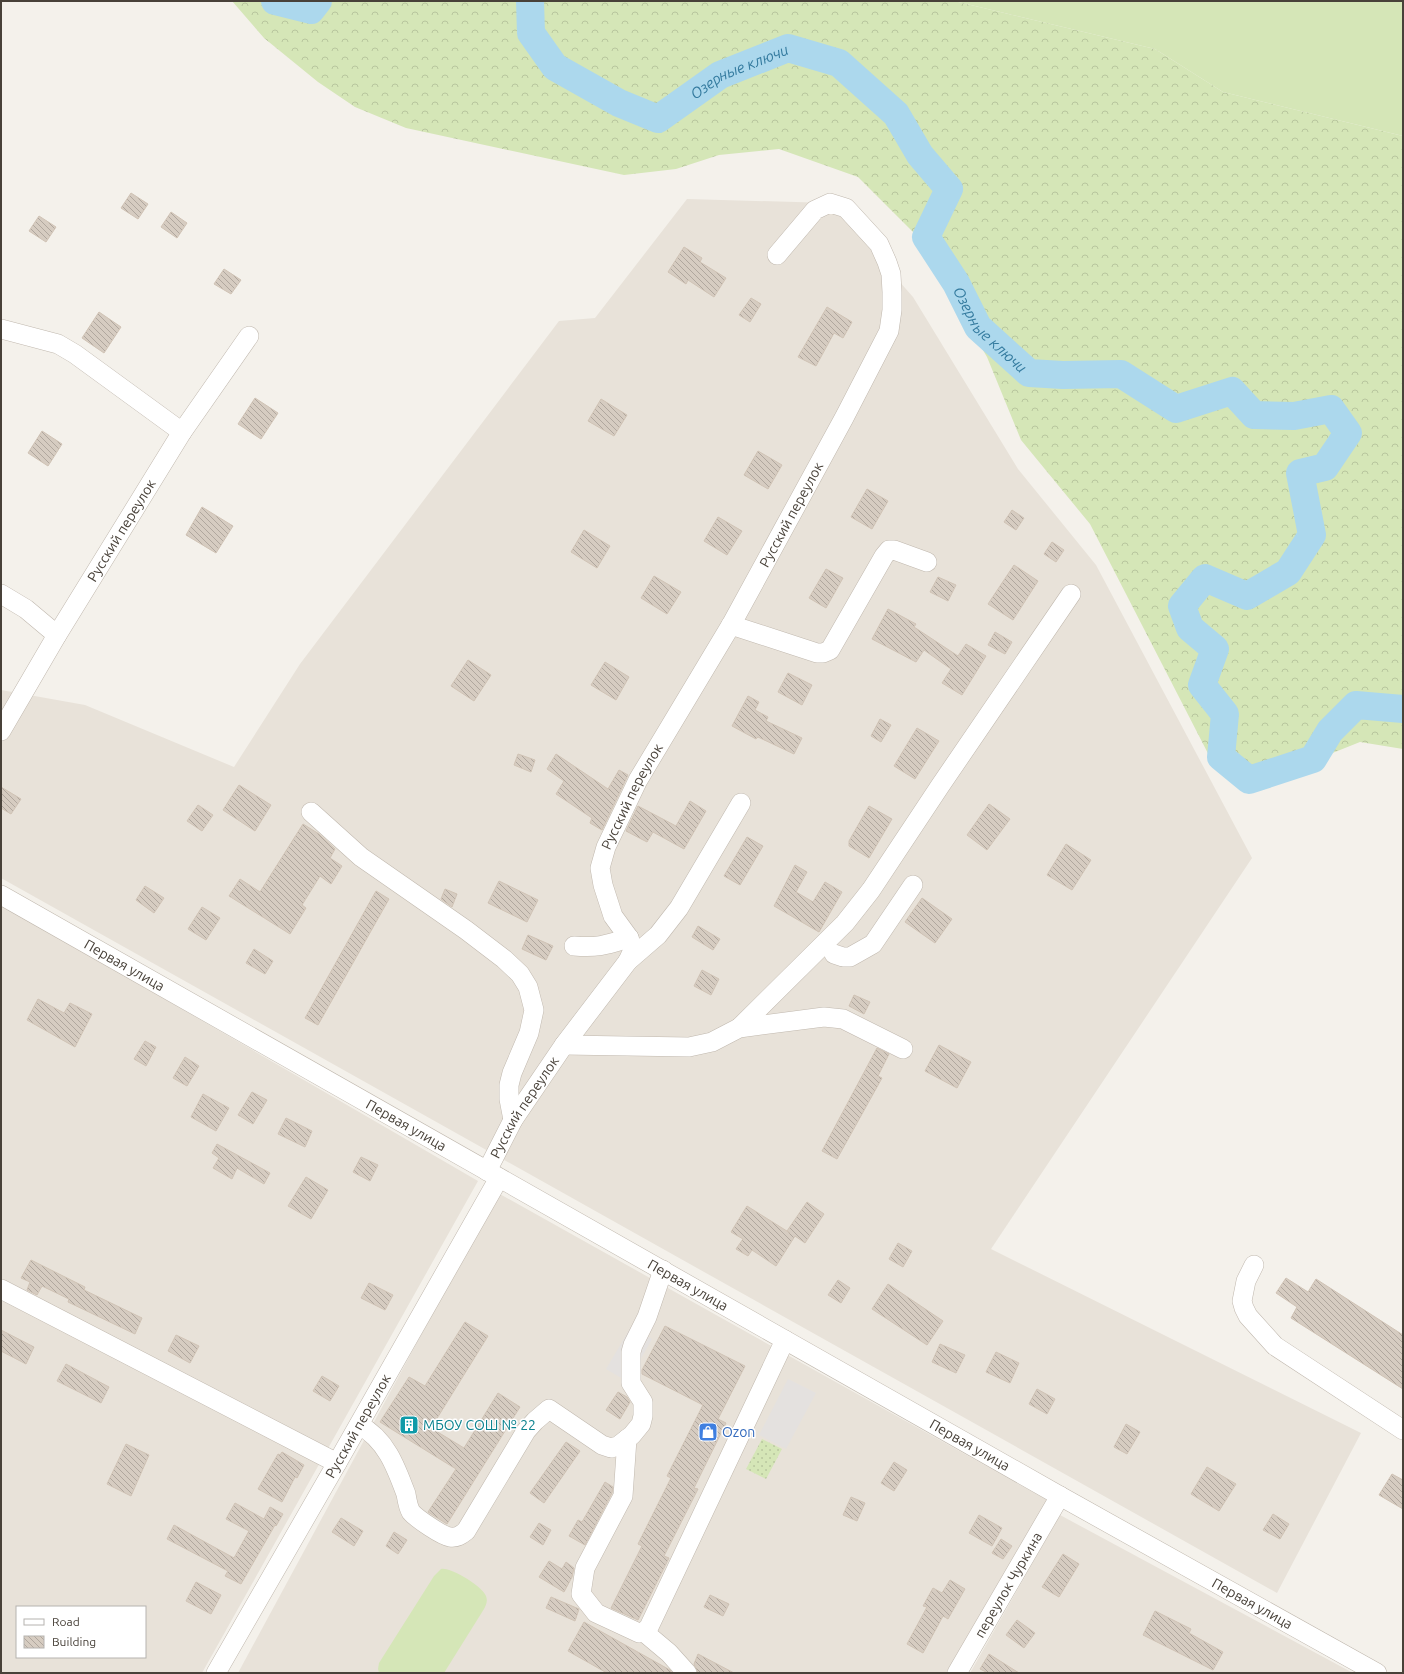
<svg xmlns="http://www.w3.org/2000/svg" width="1404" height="1674" viewBox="0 0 1404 1674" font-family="Ubuntu,sans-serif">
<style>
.residential{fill:#e8e2d9;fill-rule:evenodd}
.grass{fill:#d5e6b7}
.forest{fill:url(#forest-crowns)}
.park{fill:url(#park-dots)}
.parking{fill:#e4e1df}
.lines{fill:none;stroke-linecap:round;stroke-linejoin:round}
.river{stroke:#acd8ed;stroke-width:28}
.building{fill:url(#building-back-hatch);stroke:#d0c3b5}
.minor-casing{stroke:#c0b8ae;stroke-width:20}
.minor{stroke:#fff;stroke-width:19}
.labels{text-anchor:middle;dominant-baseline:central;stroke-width:3;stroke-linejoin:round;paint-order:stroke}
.street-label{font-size:14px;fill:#484139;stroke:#fff}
.culture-label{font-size:14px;fill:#0d838f;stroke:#fff;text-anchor:start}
.shop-label{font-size:14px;fill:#366cbe;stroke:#fff;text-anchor:start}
.water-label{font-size:15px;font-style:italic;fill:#347b9f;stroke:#fff}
</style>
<defs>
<pattern id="forest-crowns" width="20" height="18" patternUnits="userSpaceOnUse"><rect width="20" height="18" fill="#d5e6b7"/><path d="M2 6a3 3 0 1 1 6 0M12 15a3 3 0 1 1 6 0" fill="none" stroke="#b8c69e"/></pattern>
<pattern id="park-dots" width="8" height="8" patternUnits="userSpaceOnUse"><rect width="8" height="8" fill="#d5e6b7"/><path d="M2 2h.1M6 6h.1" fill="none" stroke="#b8c69e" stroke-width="1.8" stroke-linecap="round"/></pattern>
<pattern id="building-back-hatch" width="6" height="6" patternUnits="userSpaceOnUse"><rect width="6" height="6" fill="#d6ccc1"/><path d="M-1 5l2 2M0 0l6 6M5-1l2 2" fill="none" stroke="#b0a79e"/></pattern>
</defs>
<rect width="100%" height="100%" fill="#f4f1eb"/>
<path class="residential" d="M687,199L830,203L913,297L1018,469L1096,565L1252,858L991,1249L1361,1433L1277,1593L1,878V690L85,705L234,767L300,664L559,321L595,318Z
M1,904L478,1181L202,1673H1ZM17,1607H145V1657H17Z
M498,1193L1047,1500L949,1673H238Z
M1060,1515L1353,1673H970Z"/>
<path class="grass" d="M954,1H1403V136L1223,92L1155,49Z
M441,1569C451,1567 483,1587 486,1596C488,1601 486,1605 484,1609L444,1673H379L378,1669L379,1663L434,1576Z"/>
<path class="forest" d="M232,1H954L1155,49L1223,92L1403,136V749L1360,742L1250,786L1229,780L1216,769L1090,524L1021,440L987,357L917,236L858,177L779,149L719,155L676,169L624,175L406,128L355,107L318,82L264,38Z"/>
<path class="park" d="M762,1439L782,1449L766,1479L746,1469Z"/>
<path class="parking" d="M631,1327L652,1339L628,1382L606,1369Z
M788,1379L816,1393L786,1449L759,1435Z"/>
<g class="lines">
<g class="river">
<path d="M275,1L311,10L318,1"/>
<path id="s1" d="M530,1L531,33L555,67L619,103L658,119L720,75L788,48L839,63L896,114L920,155L949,189L926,237L956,283L978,327L1029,373L1063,375L1121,374L1176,409L1232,391L1254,415L1294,416L1331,409L1348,433L1325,467L1300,473L1312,535L1288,572L1247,596L1205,578L1182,606L1190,628L1215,649L1202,685L1225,714L1221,757L1249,780L1313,759L1330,731L1356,705L1403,709"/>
</g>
</g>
<path class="building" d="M131,193L148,204L138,219L121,208Z
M171,212L187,223L177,238L161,227Z
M39,216L56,227L46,242L29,231Z
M684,247L702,258L700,262L726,278L714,297L688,280L686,284L668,272Z
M224,269L241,280L231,294L214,284Z
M751,298L761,304L750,322L739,315Z
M827,307L852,322L843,338L834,333L816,366L798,357Z
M99,312L121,327L104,353L82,338Z
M255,398L278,413L261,439L238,424Z
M601,399L627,415L614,436L588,421Z
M42,431L62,444L48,466L28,453Z
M758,451L782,465L768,489L744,475Z
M867,489L888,501L872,529L851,517Z
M202,507L233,526L216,553L186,535Z
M1012,510L1024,518L1016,530L1004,522Z
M718,517L742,531L727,555L704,541Z
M584,530L610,546L597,568L571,552Z
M1052,542L1064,550L1056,562L1044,554Z
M1014,565L1038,581L1013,620L988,604Z
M826,569L843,578L826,608L809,598Z
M654,576L681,592L667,614L641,598Z
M938,577L956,585L948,601L930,592Z
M888,609L916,624L914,627L958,656L966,644L986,656L962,695L942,683L951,669L924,650L916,662L872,639Z
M995,632L1012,642L1005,654L988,645Z
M468,660L491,675L474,701L451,686Z
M605,662L629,677L616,700L591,685Z
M788,673L812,685L802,705L778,692Z
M748,696L759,702L755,710L768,717L766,721L802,738L794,754L758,737L756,739L732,726Z
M880,719L891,725L881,742L871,736Z
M917,728L939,741L915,779L894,766Z
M518,754L535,760L531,772L514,765Z
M556,754L608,789L619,770L628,775L602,830L590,823L592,818L556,794L564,781L547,769Z
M239,785L271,805L255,831L223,810Z
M1,787L21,799L11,814L1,808Z
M690,801L706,811L684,849L653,832L647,842L626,831L638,806L676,826Z
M989,804L1010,819L987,850L967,835Z
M198,805L213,815L202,831L187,821Z
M869,806L892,819L869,858L849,846V841Z
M303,824L319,834L335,849L330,858L342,866L331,884L320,876L302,905L306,908L290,934L229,896L240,879L260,892Z
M747,837L763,846L740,885L724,876Z
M1066,844L1091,860L1072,890L1047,875Z
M795,865L807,872L796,892L813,902L825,882L842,892L819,932L774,906Z
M499,881L538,900L527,922L488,903Z
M145,886L164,898L154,913L136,900Z
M445,889L457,894L452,907L441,899Z
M376,891L389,899L318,1025L305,1018Z
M922,898L952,919L935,943L905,922Z
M202,907L220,918L206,940L188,929Z
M698,926L720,939L713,950L692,937Z
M528,935L553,946L546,960L522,949Z
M254,949L273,961L265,974L246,963Z
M702,970L719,979L711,995L694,986Z
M854,995L870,1002L864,1014L849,1006Z
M38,999L64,1013L70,1003L92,1014L75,1047L27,1020Z
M145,1041L156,1047L146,1066L134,1059Z
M939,1045L971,1062L957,1088L925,1071Z
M877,1048L889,1054L878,1076L882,1078L837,1159L822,1151Z
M185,1057L199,1066L187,1086L173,1078Z
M252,1092L267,1100L253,1124L238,1115Z
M203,1094L229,1108L216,1131L191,1117Z
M286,1118L312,1131L305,1147L278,1134Z
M217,1144L270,1173L264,1184L237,1168L232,1179L213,1168L219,1158L212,1153Z
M361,1157L378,1165L370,1181L353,1172Z
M306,1177L328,1190L311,1219L288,1206Z
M807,1202L824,1214L805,1243L795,1236L776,1266L752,1250L748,1256L736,1249L743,1239L731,1232L747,1206L790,1233L787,1231Z
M898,1243L912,1251L903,1267L889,1259Z
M31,1260L85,1287L84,1290L142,1318L135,1334L68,1302L69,1299L42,1286L37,1295L27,1290L30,1282L21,1278Z
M1286,1278L1308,1292L1316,1279L1403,1335V1389L1291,1318L1297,1307L1276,1293Z
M838,1280L850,1288L841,1303L828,1295Z
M369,1283L393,1295L385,1310L361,1298Z
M888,1284L943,1321L927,1345L872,1309Z
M465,1322L488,1336L431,1428L464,1448L498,1393L520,1407L447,1524L428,1512L456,1469L380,1422L409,1377L425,1386Z
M665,1326L745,1366L718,1419L726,1423L694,1488L698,1489L664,1556L669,1558L638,1620L611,1608L642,1546L638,1544L671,1478L667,1476L703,1405L642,1374V1370Z
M1,1330L34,1347L26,1364L1,1351Z
M176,1335L199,1346L190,1363L168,1351Z
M940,1344L965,1355L956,1373L932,1362Z
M996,1352L1019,1363L1010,1383L986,1372Z
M66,1364L109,1387L101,1403L57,1381Z
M322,1376L339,1386L330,1401L313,1391Z
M1037,1389L1055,1399L1047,1414L1029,1404Z
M618,1392L627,1397L630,1402L620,1419L606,1410Z
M1126,1424L1140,1432L1127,1454L1114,1447Z
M566,1442L580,1451L544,1503L530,1493Z
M126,1444L149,1455L131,1496L107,1484Z
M282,1452L304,1465L297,1478L295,1477L282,1502L258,1489L278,1454L280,1455Z
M894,1462L907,1470L894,1491L881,1483Z
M1207,1467L1236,1484L1219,1511L1191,1494Z
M1392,1474L1403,1480V1509L1379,1495Z
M605,1482L613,1487L612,1493L585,1545L569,1536L578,1520L582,1522Z
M851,1497L865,1503L857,1521L843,1515Z
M235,1503L264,1519L270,1507L283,1514L276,1526L275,1525L241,1584L225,1576L228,1571L167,1539L174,1525L234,1558L249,1531L226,1519Z
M1273,1514L1289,1524L1280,1539L1263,1530Z
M979,1515L1002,1528L992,1546L969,1533Z
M341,1518L363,1531L354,1546L332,1532Z
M539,1523L551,1530L543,1545L530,1537Z
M394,1532L407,1540L398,1554L386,1546Z
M1001,1539L1012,1546L1003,1559L992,1553Z
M1063,1554L1079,1564L1059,1597L1042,1587Z
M549,1561L562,1569L566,1562L574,1568L572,1577L564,1592L539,1577Z
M950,1580L965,1589L948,1619L943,1616L923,1653L907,1644L927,1607L923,1606L933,1588L942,1593Z
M196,1582L221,1595L211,1614L186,1601Z
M710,1595L729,1604L723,1616L704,1607Z
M551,1597L579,1609L575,1621L546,1608Z
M1155,1611L1191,1629L1189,1633L1223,1652L1213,1670L1143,1635Z
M1017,1620L1035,1633L1024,1648L1006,1635Z
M584,1622L670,1670L672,1673H607L568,1651Z
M698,1654L734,1673H698L694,1664Z
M989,1654L1019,1673H988L980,1669Z"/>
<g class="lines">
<defs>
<g id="minor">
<path d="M1,329L58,344L75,354L182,432"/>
<path d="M1,594L26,609L57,635"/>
<path d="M731,625L817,653H823L830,650L884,556L889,550H894L927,562"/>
<path id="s2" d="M1,731L57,635L182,432L249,336"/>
<path d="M311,812L361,857L466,930L504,959L520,974L528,987L534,1010L529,1033L512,1073L509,1085V1099L513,1120"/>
<path id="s3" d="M1,895L1060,1496L1377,1673"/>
<path d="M574,946C598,948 606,945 629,938"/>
<path d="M834,954L843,957H850L873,944L913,885"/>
<path d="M628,961L658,935L679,908L741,803"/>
<path d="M739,1028L845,923L871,890L940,786L1071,594"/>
<path d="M564,1045L689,1047L712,1042L739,1028L824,1017L843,1019L903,1049"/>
<path id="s4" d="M487,1171L513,1120L564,1045L628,961L633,950L629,938L613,916L603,885L600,868L606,847L638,780L731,625L844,418L889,331L892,310V292L891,274L887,262L879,244L846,208L830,203L815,210L777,255"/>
<path d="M1254,1265L1246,1281L1242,1301L1244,1308L1248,1316L1275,1346L1403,1430"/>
<path d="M1,1289L337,1463"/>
<path d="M359,1425C386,1439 396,1467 406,1494C407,1500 408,1507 411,1512C416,1518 442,1536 450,1537C457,1538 461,1535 466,1531L526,1431L535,1421L549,1409L602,1445L611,1448L618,1446L632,1435L641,1424L643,1416V1402L631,1383V1352L633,1345L647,1317L663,1270"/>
<path d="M627,1439L623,1496L585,1568L581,1594L596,1613L639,1633L644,1632L649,1627L785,1340"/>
<path d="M644,1632L669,1653L687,1673"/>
<path id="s5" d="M216,1673L337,1463L499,1178"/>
<path id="s6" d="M957,1673L1060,1496"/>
</g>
</defs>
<use href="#minor" class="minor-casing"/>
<use href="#minor" class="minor"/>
</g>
<defs>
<symbol id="building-square" viewBox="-11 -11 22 22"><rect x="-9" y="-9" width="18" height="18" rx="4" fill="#0f9aa8" stroke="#fff"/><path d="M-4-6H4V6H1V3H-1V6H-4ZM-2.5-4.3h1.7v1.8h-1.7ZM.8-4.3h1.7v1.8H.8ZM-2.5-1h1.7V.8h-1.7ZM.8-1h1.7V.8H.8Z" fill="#fff"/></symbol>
<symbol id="shop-square" viewBox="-11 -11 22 22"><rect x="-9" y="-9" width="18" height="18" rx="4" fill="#3f7fe0" stroke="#fff"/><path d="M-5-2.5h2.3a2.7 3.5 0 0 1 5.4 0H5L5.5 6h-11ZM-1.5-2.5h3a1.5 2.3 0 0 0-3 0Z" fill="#fff"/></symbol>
</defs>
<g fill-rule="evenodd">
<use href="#building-square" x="398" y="1414" width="22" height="22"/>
<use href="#shop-square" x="697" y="1421" width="22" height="22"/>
</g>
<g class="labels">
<g class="street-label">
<text stroke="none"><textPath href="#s4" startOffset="758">Русский переулок</textPath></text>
<text stroke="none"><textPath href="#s2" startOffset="234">Русский переулок</textPath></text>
<text stroke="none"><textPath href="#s4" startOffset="434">Русский переулок</textPath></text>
<text stroke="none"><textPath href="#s3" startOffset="142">Первая улица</textPath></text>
<text stroke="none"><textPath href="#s4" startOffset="74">Русский переулок</textPath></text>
<text stroke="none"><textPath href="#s3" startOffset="466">Первая улица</textPath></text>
<text stroke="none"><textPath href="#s3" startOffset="790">Первая улица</textPath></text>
<text stroke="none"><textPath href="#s5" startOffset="285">Русский переулок</textPath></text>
<text stroke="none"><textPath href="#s3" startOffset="1114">Первая улица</textPath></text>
<text stroke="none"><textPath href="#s6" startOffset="102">переулок Чуркина</textPath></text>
<text stroke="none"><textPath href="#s3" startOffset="1438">Первая улица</textPath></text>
</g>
<g class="culture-label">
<text x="423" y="1425">МБОУ СОШ № 22</text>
</g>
<g class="shop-label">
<text x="722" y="1432">Ozon</text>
</g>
<g class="water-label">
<text stroke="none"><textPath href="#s1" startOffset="284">Озерные ключи</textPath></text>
<text stroke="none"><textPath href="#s1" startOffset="727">Озерные ключи</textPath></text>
</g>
</g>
<rect width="1404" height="1674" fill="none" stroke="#484139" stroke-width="4"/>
<rect x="16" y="1606" width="130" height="52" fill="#ffffff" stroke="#b6b3b0"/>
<rect x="24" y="1619" width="20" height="6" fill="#ffffff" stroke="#b6b3b0"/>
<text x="52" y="1626" font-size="12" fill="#484139">Road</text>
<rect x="24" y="1636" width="20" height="12" fill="url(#building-back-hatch)" stroke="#b6b3b0"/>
<text x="52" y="1646" font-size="12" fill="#484139">Building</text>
</svg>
